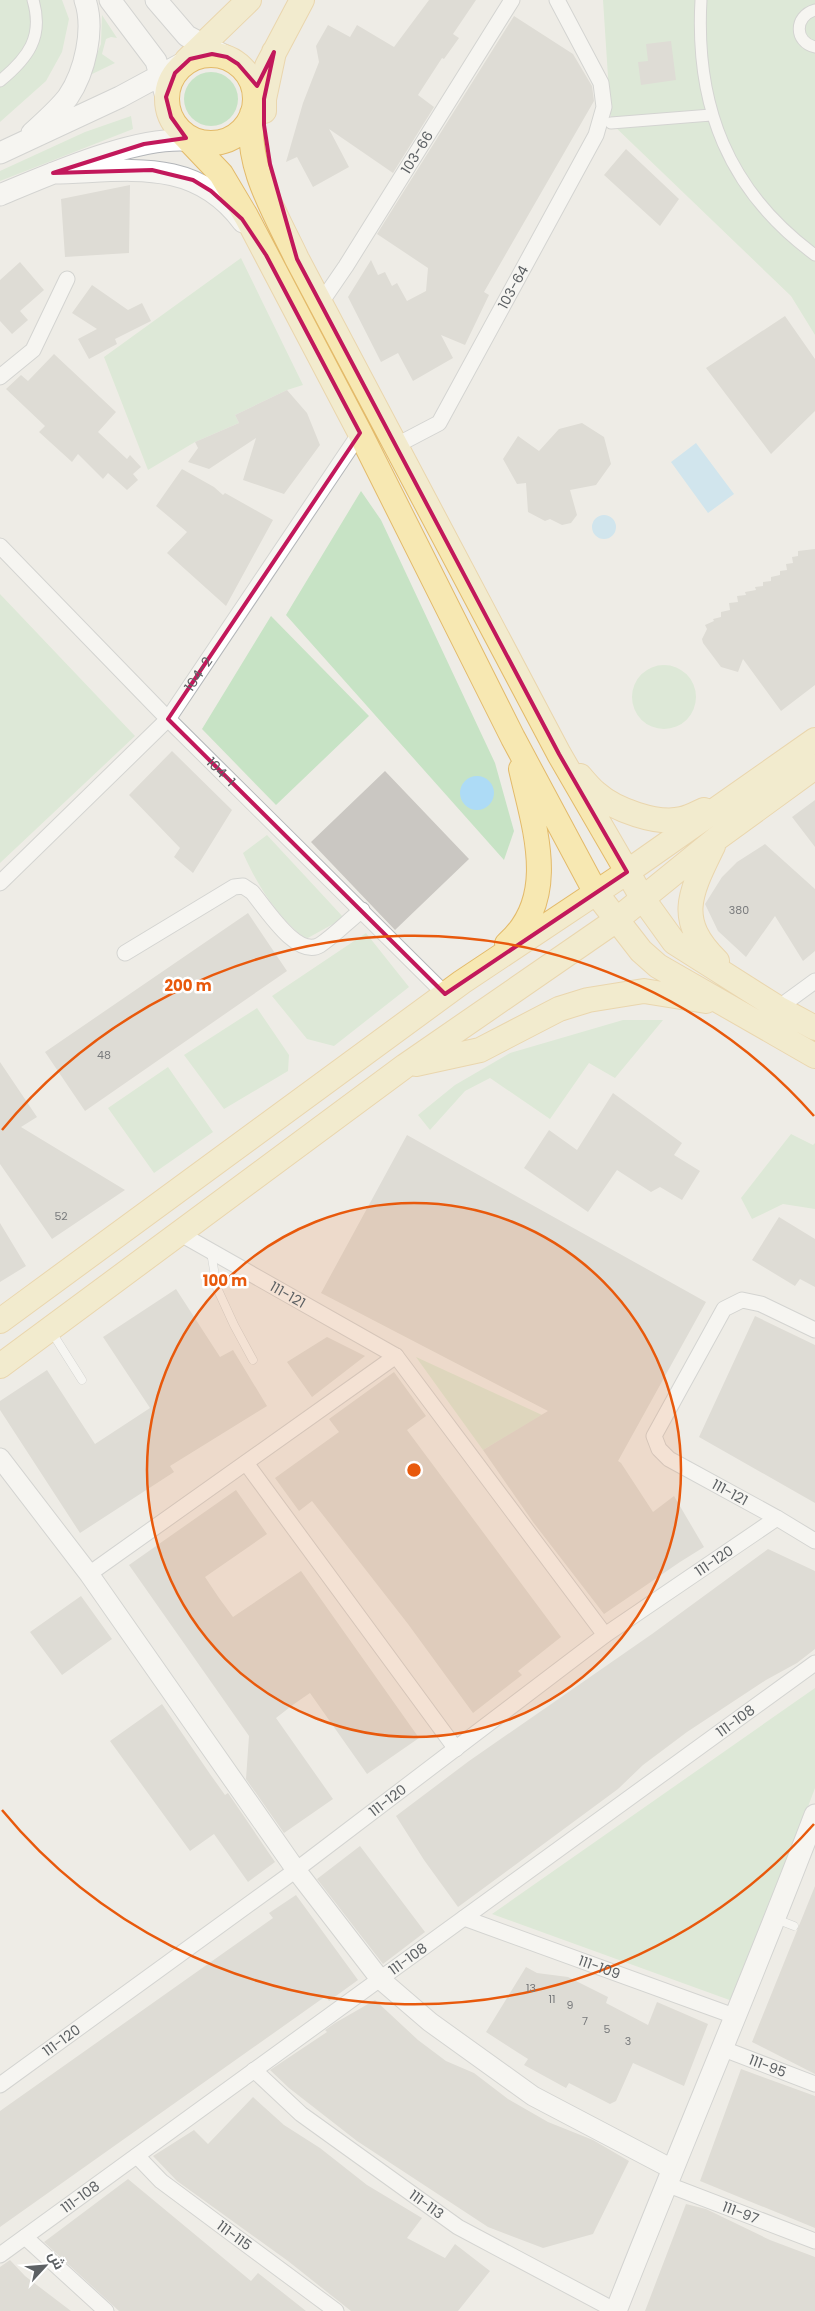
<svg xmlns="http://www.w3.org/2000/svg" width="815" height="2311" viewBox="0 0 815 2311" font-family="Poppins,Cairo,sans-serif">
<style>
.green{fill:#c7e3c5}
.water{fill:#addbf6}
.building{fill:#cac7c2}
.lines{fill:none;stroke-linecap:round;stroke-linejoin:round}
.service-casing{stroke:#b3b6b9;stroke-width:9}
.pedestrian-casing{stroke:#b3b6b9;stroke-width:13}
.minor-casing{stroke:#b3b6b9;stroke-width:17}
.tertiary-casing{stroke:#b3b6b9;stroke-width:21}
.secondary-casing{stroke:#b2b5b9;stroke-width:23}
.primary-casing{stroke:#e3ba6a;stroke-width:26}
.service{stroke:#fff;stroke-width:8}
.pedestrian{stroke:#fff;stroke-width:11}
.minor{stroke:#fff;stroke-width:15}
.tertiary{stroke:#fff;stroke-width:19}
.secondary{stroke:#fff;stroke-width:21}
.primary{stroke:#f7e8b2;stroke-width:24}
.marked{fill:none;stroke:#c2185b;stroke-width:4;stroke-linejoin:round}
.ring{fill:none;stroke:#e8590c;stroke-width:2.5}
.labels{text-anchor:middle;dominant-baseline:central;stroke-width:5;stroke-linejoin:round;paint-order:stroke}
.number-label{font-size:11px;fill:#787a7c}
.street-label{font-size:14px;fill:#5d6164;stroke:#fff}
.centre{fill:#e8590c;stroke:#fff;stroke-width:2.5}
.ring-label{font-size:15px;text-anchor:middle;font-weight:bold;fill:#e8590c;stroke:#fff;stroke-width:5;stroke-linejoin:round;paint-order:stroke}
</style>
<rect width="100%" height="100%" fill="#eeece6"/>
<path class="green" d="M0,0H62L69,19L62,52L46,81L0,122Z
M603,0H815V335L791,296L611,123Z
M102,15L117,38L111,37L106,39L102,54L115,63L88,76L101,44Z
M184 99a27 27 0 1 1 54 0a27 27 0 1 1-54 0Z
M131,116L133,129L0,181V171L85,132Z
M241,258L303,385L287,390L235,415L239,423L195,442L148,470L104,357Z
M361,491L381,520L495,763L514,831L504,860L286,615Z
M0,594L135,736L0,863Z
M271,616L369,716L276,805L202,729Z
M632 697a32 32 0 1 1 64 0a32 32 0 1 1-64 0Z
M267,835L344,918L306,939C278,918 257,885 243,853Z
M366,933L409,987L334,1046L307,1039L272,996Z
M257,1008L289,1055L288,1071L224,1109L184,1055Z
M623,1020H663L615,1078L589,1063L550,1119L490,1078L465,1091L430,1130L418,1115L455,1085L510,1053Z
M168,1067L213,1132L154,1173L108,1108Z
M791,1134L813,1145L815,1143V1209L783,1204L752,1219L741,1198Z
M416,1357L542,1415L483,1450Z
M815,1688V1788L735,2002L492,1914Z"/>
<path class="water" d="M696,443L734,494L708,513L671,462Z
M592 527a12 12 0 1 1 24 0a12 12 0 1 1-24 0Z
M460 793a17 17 0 1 1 34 0a17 17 0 1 1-34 0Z"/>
<path class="building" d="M429,0H476L453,34L459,38L444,59L442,58L418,95L434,107L393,173L329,129L349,167L313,187L297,157L286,162L303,103L319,62L316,46L328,25L350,37L357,25L394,47Z
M514,16L573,54L592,86L594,101L484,292L489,295L465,345L441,335L453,358L413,381L398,353L381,362L348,297L371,260L378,275L385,272L392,286L397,283L407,301L426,291L428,268L377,234Z
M671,41L676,80L641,85L638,62L648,61L646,44Z
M626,149L679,199L660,226L604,175Z
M130,185L129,253L65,257L61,199Z
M20,262L44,290L20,311L28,320L12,334L0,321V280Z
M92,285L128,310L142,303L151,321L115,339L117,344L89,359L78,339L97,329L72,313Z
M785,316L815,359V411L771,454L706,368Z
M54,354L116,412L98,432L127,459L130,455L141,467L133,474L138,480L127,490L108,473L103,479L78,454L72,462L39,432L45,426L6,389L21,375L28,381Z
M287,390L307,413L320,445L284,494L243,480L256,438L209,469L188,462L198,448L195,442L239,423L235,415Z
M582,423L604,437L611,464L596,485L570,490L577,515L571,523L562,525L550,519L545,521L528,512L526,483L517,484L503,459L518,436L539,451L559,429Z
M182,469L214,487L223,495L225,493L273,520L226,606L167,553L187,532L156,506Z
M815,549V685L781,711L743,659L738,672L721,667L703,643L702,639L707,629L705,625L714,621L713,619L721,617V612L730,610L729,603L738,602L737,596L746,595L745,592L756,590L755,587L763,586V582L771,581V577L780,575V571L787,570L786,564L793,563L792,557L798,556V551Z
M172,751L232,810L193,873L174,857L180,848L129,795Z
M385,771L469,859L395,930L311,842Z
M815,800V847L792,817Z
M765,844L815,889V951L803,961L775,916L746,957L718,931L705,904L722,877L737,862Z
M248,913L287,971L85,1111L45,1052Z
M0,1062L37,1117L21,1127L125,1190L52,1239L0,1164Z
M613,1093L682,1143L674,1155L700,1171L682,1200L660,1187L651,1192L617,1170L588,1212L524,1168L549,1130L577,1150Z
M407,1135L706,1302L618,1461L621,1463L653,1512L674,1496L704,1547L680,1562L604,1614L533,1522L483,1450L548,1411L321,1293Z
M779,1217L815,1239V1287L800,1279L795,1286L752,1260Z
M0,1223L26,1266L0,1282Z
M176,1289L220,1357L233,1350L267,1406L170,1466L174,1472L80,1533L0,1410V1401L47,1370L95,1444L150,1408L103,1337Z
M755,1316L815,1345V1503L699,1437Z
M327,1337L365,1356L312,1397L287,1362Z
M394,1372L426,1416L407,1430L561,1637L518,1671L522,1675L473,1713L408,1624L312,1501L299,1511L275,1478L339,1432L329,1419Z
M236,1490L267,1534L205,1577L219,1598L233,1617L301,1571L419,1738L367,1774L310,1693L294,1704L276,1718L333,1799L284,1833L246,1779L249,1736L129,1565Z
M768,1549L815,1571V1649L797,1663L766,1680L687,1732L643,1765L618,1789L458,1907L424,1860L396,1816L469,1761L652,1634Z
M81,1596L112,1639L62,1675L30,1632Z
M162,1704L210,1774L225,1795L228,1793L275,1862L248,1882L214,1834L190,1851L110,1741Z
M360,1846L425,1932L383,1964L317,1879Z
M815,1886V2074L752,2042Z
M296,1895L358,1980L329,2001L326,1996L0,2227V2111L273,1918L269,1913Z
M526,1967L537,1973L568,1977L608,1997L606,2003L648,2025L657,2002L708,2024L684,2086L633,2063L616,2101L610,2104L569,2083L566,2088L524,2065L528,2059L486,2032Z
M375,2000L418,2040L446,2061L474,2073L508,2099L548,2122L593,2140L629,2161L593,2234L543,2248L488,2227L357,2141L289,2088L270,2070L327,2032L325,2030L335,2023Z
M741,2069L815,2096V2228L700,2181Z
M253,2097L284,2125L320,2148L367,2185L422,2218L407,2238L445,2258L455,2244L490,2271L458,2311H351L288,2261L177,2181L153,2156L194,2130L208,2144Z
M128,2179L251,2281L258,2273L306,2311H119L44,2242Z
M686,2204L706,2209L770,2240L815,2257V2311H645Z
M10,2260L25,2276L71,2311H0V2267Z"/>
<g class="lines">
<defs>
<path id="service" d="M211,1252L217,1288L234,1325L253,1360
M51,1331L82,1380
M776,1919L794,1926"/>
<path id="pedestrian" d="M701,0C695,106 728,191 815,255
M815,10C794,16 794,42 815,47
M0,81C28,58 44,37 33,0
M611,123L711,115"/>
<g id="minor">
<path id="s1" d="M320,304L346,266L512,0"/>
<path d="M0,377L33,350L67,279"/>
<path id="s2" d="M397,445L439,423L596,135L604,107L601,83L557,0"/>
<path id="s3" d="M0,546L168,719L445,994"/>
<path id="s4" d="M0,883L168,719L360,433"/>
<path d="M125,953L234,887L243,886L252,892C265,907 297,959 320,945C335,935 348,921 362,910"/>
<path d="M778,1008L815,981"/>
<path id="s5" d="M179,1233L396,1356L605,1635"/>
<path id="s6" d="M815,1330L761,1304L742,1300L724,1309L654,1436L659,1449L669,1459L777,1518L815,1541"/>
<path d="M246,1463L456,1749"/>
<path d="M89,1574L396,1356"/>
<path id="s7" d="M464,1918L734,2016"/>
<path id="s8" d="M721,2048L815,2084"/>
<path id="s9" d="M254,2070L301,2114L458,2227L616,2311"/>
<path id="s10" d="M0,2085L296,1870L605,1635L777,1518"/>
<path id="s11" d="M137,2156L161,2181L336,2311"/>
<path id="s12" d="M666,2184L815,2241"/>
<path d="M25,2237L106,2311"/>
<path id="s13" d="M0,2255L815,1663"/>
</g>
<path id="tertiary" d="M0,1458L89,1574L296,1870L380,1979L430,2022L533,2096L672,2169"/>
<path id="secondary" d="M110,0L156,61L166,97
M156,0L187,36L227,57
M32,133C44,122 58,110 68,97C85,72 95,29 85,0
M0,153L120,97L183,63
M53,173C125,172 194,155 243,222
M0,195C50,174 148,130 200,142
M616,2311C681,2145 752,1981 815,1815"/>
<path id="primary" d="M167 99a44 44 0 1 1 88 0a44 44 0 1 1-88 0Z
M187,60L249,0
M267,66L302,0
M264,111V99L274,52
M252,114C245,167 275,212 297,259L559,754L643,899L674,942L778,1008L815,1028
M182,133L221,174L246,216L360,433L513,738L596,893L641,951L658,966L815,1056
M580,776C585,782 590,788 596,793C615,810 657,825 682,819C690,817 697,813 704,810
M713,846C690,893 675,920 717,961
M507,944C560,898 534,827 521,769
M416,1064L480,1050L559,1009L588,1000L644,991L706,1001
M0,1321L462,982L627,872L815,740
M0,1366L405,1066L615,921L716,839L815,767"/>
</defs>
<use href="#service" class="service-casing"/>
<use href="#pedestrian" class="pedestrian-casing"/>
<use href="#minor" class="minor-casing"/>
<use href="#tertiary" class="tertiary-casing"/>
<use href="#secondary" class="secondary-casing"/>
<use href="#primary" class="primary-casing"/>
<use href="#service" class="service"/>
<use href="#pedestrian" class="pedestrian"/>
<use href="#minor" class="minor"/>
<use href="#tertiary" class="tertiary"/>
<use href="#secondary" class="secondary"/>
<use href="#primary" class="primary"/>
</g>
<path d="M0 0H815V2311H0ZM274,52L264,99V125L270,164L297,259L559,754L627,872L445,994L168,719L360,433L266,255L242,219L211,191L193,180L152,170L53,173L144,144L186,138L171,117L166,97L175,73L190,59L212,54L227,57L238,64L257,86Z" fill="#eeece6" fill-opacity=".55" fill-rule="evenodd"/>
<path class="marked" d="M274,52L264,99V125L270,164L297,259L559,754L627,872L445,994L168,719L360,433L266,255L242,219L211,191L193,180L152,170L53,173L144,144L186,138L171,117L166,97L175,73L190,59L212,54L227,57L238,64L257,86Z"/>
<circle cx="414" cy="1470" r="267" fill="#e8590c" fill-opacity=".12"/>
<g class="ring">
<circle cx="414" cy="1470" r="267"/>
<path d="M814 1824A534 534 0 0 1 2 1810M2 1130A534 534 0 0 1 814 1116"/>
</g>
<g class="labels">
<g class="number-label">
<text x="739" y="910">380</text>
<text x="104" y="1055">48</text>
<text x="61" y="1216">52</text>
<text x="531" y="1988">13</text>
<text x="552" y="1999">11</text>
<text x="570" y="2005">9</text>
<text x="585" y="2021">7</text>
<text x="607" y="2029">5</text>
<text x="628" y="2041">3</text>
</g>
<g class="street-label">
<text stroke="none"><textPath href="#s1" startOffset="180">103-66</textPath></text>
<text stroke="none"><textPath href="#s2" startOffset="202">103-64</textPath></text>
<text stroke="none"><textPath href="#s4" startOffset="289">104-2</textPath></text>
<text stroke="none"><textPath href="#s3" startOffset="316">104-1</textPath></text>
<text stroke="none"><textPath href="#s5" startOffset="125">111-121</textPath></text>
<text stroke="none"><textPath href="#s6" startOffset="342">111-121</textPath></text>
<text stroke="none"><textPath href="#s10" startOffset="886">111-120</textPath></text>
<text stroke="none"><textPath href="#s13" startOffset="909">111-108</textPath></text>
<text stroke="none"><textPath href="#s10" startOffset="481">111-120</textPath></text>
<text stroke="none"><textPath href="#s13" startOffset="504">111-108</textPath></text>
<text stroke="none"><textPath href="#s7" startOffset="144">111-109</textPath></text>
<text stroke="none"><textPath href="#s10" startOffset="76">111-120</textPath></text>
<text stroke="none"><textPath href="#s8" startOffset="50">111-95</textPath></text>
<text stroke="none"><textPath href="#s13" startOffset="99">111-108</textPath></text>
<text stroke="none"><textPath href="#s9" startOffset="219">111-113</textPath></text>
<text stroke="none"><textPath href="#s12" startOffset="80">111-97</textPath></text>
<text stroke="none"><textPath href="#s11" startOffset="126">111-115</textPath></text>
</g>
</g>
<circle cx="414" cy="1470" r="8" class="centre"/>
<g class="ring-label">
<text x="188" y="991">200 m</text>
<text x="225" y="1286">100 m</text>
</g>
<g transform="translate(45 2266) rotate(64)" stroke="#ffffff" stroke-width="4" paint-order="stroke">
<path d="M0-4L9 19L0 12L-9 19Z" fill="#5d6164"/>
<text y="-8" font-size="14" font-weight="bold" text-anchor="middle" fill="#5d6164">ش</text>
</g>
</svg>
